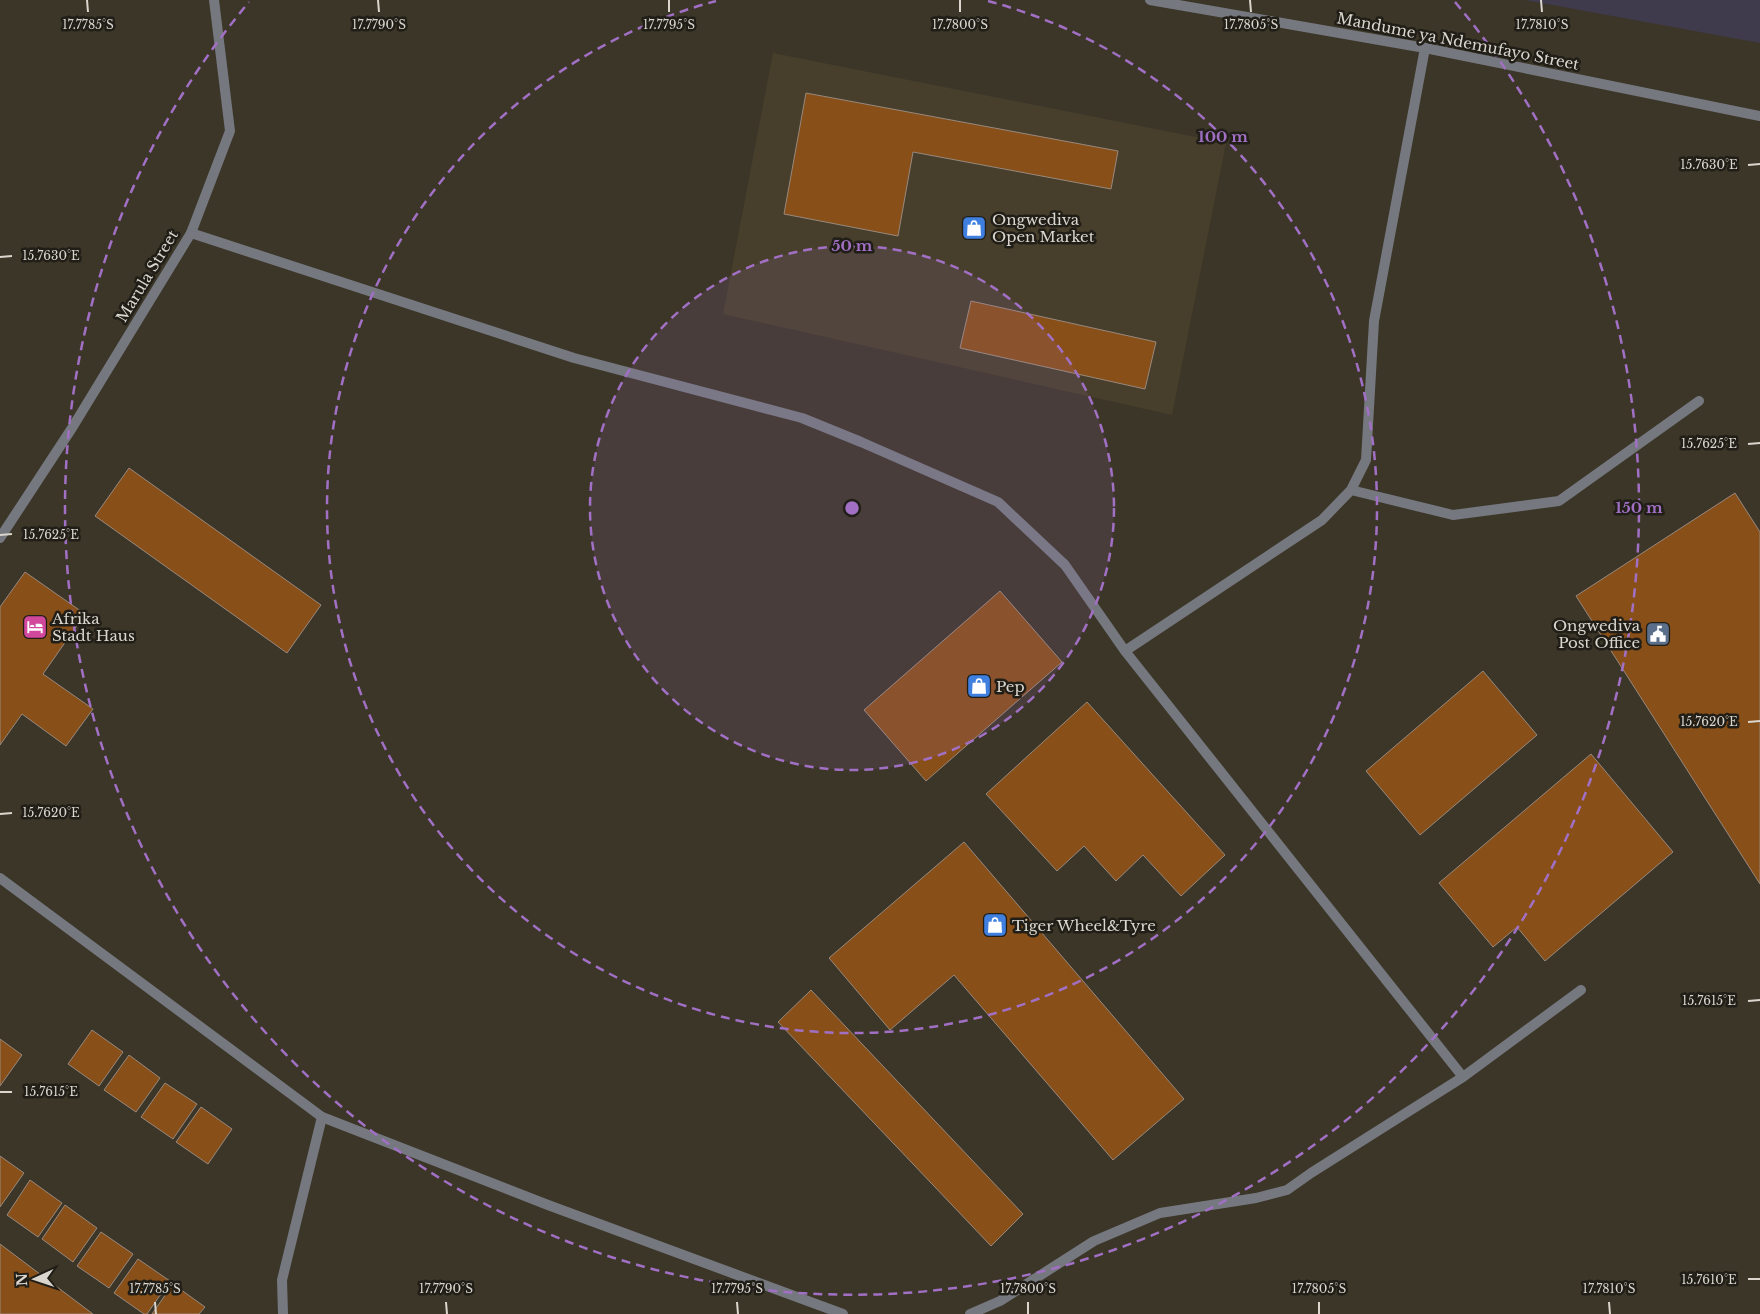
<svg xmlns="http://www.w3.org/2000/svg" width="1760" height="1314" viewBox="0 0 1760 1314" font-family="'Libre Baskerville',serif">
<style>
.built{fill:#473f2b}
.education{fill:#3f3b4c}
.building{fill:#884f18;stroke:#98897e}
.lines{fill:none;stroke-linecap:round;stroke-linejoin:round}
.service{stroke:#75787f;stroke-width:10}
.minor{stroke:#75787f;stroke-width:10}
.ticks{fill:none;stroke:#dad6ce;stroke-width:2}
.ring{fill:none;stroke:#a170c5;stroke-width:2.5;stroke-dasharray:9 6}
.labels{text-anchor:middle;dominant-baseline:central;stroke-width:5;stroke-linejoin:round;paint-order:stroke}
.street-label{font-size:15px;fill:#dad6ce;stroke:#201e17}
.poi-label{font-size:15px;fill:#dad6ce;stroke:#201e17;text-anchor:start}
.ticks-label{font-size:12px;text-anchor:middle;fill:#dad6ce;stroke:#201e17;stroke-width:5;stroke-linejoin:round;paint-order:stroke}
.centre{fill:#a170c5;stroke:#201e17;stroke-width:2.5}
.ring-label{font-size:15px;text-anchor:middle;font-weight:bold;fill:#a170c5;stroke:#201e17;stroke-width:5;stroke-linejoin:round;paint-order:stroke}
</style>
<rect width="100%" height="100%" fill="#3c3628"/>
<path class="built" d="M773,53L1226,143L1172,415L723,314Z"/>
<path class="education" d="M1525,0H1760V43Z"/>
<path class="building" d="M806,93L1118,151L1111,189L913,152L898,236L784,214Z
M971,301L1156,342L1145,389L960,348Z
M129,468L321,605L287,653L95,516Z
M1735,493L1760,532V884L1576,596Z
M25,572L85,614L43,674L93,709L66,746L22,714L0,745V607Z
M1000,591L1062,662L926,781L864,710Z
M1483,671L1537,735L1420,835L1366,771Z
M1087,702L1225,855L1181,896L1143,855L1116,881L1084,846L1057,871L986,794Z
M1591,754L1673,852L1545,961L1517,927L1493,947L1439,883Z
M964,842L1184,1099L1113,1160L954,975L890,1030L829,958Z
M811,990L1023,1214L991,1246L778,1022Z
M92,1030L123,1052L99,1086L68,1064Z
M0,1039L22,1055L0,1086Z
M129,1055L160,1078L136,1112L104,1090Z
M165,1083L197,1104L173,1139L141,1117Z
M201,1107L232,1129L208,1164L176,1142Z
M0,1156L24,1173L0,1207Z
M30,1180L62,1203L38,1237L7,1215Z
M65,1205L97,1228L73,1262L42,1239Z
M101,1232L133,1254L109,1288L77,1266Z
M0,1244L93,1314H0Z
M138,1259L170,1281L147,1314H144L114,1293Z
M173,1284L205,1307L199,1314H152Z"/>
<g class="lines">
<path class="service" d="M191,233L574,358L802,418L861,442L998,502L1065,565L1125,651L1463,1077
M1351,490L1453,515L1559,501L1699,401
M1125,651L1322,520L1351,490L1366,460L1374,321L1425,48
M322,1117L548,1205L843,1314
M970,1314L1000,1301L1094,1241L1160,1213L1256,1198L1287,1190L1311,1173L1463,1077L1581,990"/>
<path class="minor" d="M1150,0L1425,48L1760,116
M0,538L72,428L191,233L230,131L214,0
M0,878L322,1117L282,1280L283,1314"/>
</g>
<path class="ticks" d="M87,0L88,12M378,0L379,12M669,0V12M960,0V12M1250,0L1251,12M1541,0L1542,12M1748,165L1760,164M0,257L12,256M1748,444L1760,443M0,535L12,534M1748,722L1760,721M0,814L12,813M1748,1001L1760,1000M0,1092H12M1748,1279H1760M155,1302L156,1314M446,1302L447,1314M737,1302L738,1314M1028,1302V1314M1319,1302V1314M1609,1302L1610,1314"/>
<circle cx="852" cy="508" r="262" fill="#a170c5" fill-opacity=".12"/>
<g class="ring">
<circle cx="852" cy="508" r="262"/>
<path d="M988 1A525 525 0 1 1 716 1"/>
<path d="M1455 2A787 787 0 1 1 249 2"/>
</g>
<defs>
<symbol id="shop-square" viewBox="-11 -11 22 22"><rect x="-9" y="-9" width="18" height="18" rx="4" fill="#3f7fe0" stroke="#201e17"/><path d="M-5-2.5h2.3a2.7 3.5 0 0 1 5.4 0H5L5.5 6h-11ZM-1.5-2.5h3a1.5 2.3 0 0 0-3 0Z" fill="#fff"/></symbol>
<symbol id="hotel-square" viewBox="-11 -11 22 22"><rect x="-9" y="-9" width="18" height="18" rx="4" fill="#d1479c" stroke="#201e17"/><path d="M-6-4.5h1.5V1H6V5H4.5V3h-9V5H-6ZM-4 0a1.8 1.8 0 1 1 3.6 0ZM.5 0V-2.5h3Q6-2.5 6 0Z" fill="#fff"/></symbol>
<symbol id="civic-square" viewBox="-11 -11 22 22"><rect x="-9" y="-9" width="18" height="18" rx="4" fill="#5c6f8a" stroke="#201e17"/><path d="M-.6-6.5H3V-4.5H.6V-3L4-1V1h2V6H-6V1h2V-1L-.6-3ZM-1.2 2.5V6h2.4V2.5Z" fill="#fff"/></symbol>
</defs>
<g fill-rule="evenodd">
<use href="#shop-square" x="960" y="214" width="28" height="28"/>
<use href="#hotel-square" x="21" y="613" width="28" height="28"/>
<use href="#civic-square" x="1644" y="620" width="28" height="28"/>
<use href="#shop-square" x="965" y="672" width="28" height="28"/>
<use href="#shop-square" x="981" y="911" width="28" height="28"/>
</g>
<g class="labels">
<g class="street-label">
<text transform="translate(1458 41) rotate(11)">Mandume ya Ndemufayo Street</text>
<text transform="translate(147 276) rotate(-59)">Marula Street</text>
</g>
<g class="poi-label">
<text x="992" y="219">Ongwediva<tspan x="992" dy="17">Open Market</tspan></text>
<text x="52" y="618">Afrika<tspan x="52" dy="17">Stadt Haus</tspan></text>
<text x="1640" y="625" text-anchor="end">Ongwediva<tspan x="1640" dy="17">Post Office</tspan></text>
<text x="996" y="686">Pep</text>
<text x="1012" y="925">Tiger Wheel&amp;Tyre</text>
</g>
</g>
<g class="ticks-label">
<text x="88" y="29">17.7785°S</text>
<text x="379" y="29">17.7790°S</text>
<text x="669" y="29">17.7795°S</text>
<text x="960" y="29">17.7800°S</text>
<text x="1251" y="29">17.7805°S</text>
<text x="1542" y="29">17.7810°S</text>
<text x="1709" y="169">15.7630°E</text>
<text x="51" y="260">15.7630°E</text>
<text x="1709" y="448">15.7625°E</text>
<text x="51" y="539">15.7625°E</text>
<text x="1709" y="726">15.7620°E</text>
<text x="51" y="817">15.7620°E</text>
<text x="1709" y="1005">15.7615°E</text>
<text x="51" y="1096">15.7615°E</text>
<text x="1709" y="1284">15.7610°E</text>
<text x="155" y="1293">17.7785°S</text>
<text x="446" y="1293">17.7790°S</text>
<text x="737" y="1293">17.7795°S</text>
<text x="1028" y="1293">17.7800°S</text>
<text x="1319" y="1293">17.7805°S</text>
<text x="1609" y="1293">17.7810°S</text>
</g>
<circle cx="852" cy="508" r="8" class="centre"/>
<g class="ring-label">
<text x="1223" y="142">100 m</text>
<text x="852" y="251">50 m</text>
<text x="1639" y="513">150 m</text>
</g>
<g transform="translate(35 1279) rotate(267)" stroke="#201e17" stroke-width="4" paint-order="stroke">
<path d="M0-4L9 19L0 12L-9 19Z" fill="#dad6ce"/>
<text y="-8" font-size="14" font-weight="bold" text-anchor="middle" fill="#dad6ce">N</text>
</g>
</svg>
